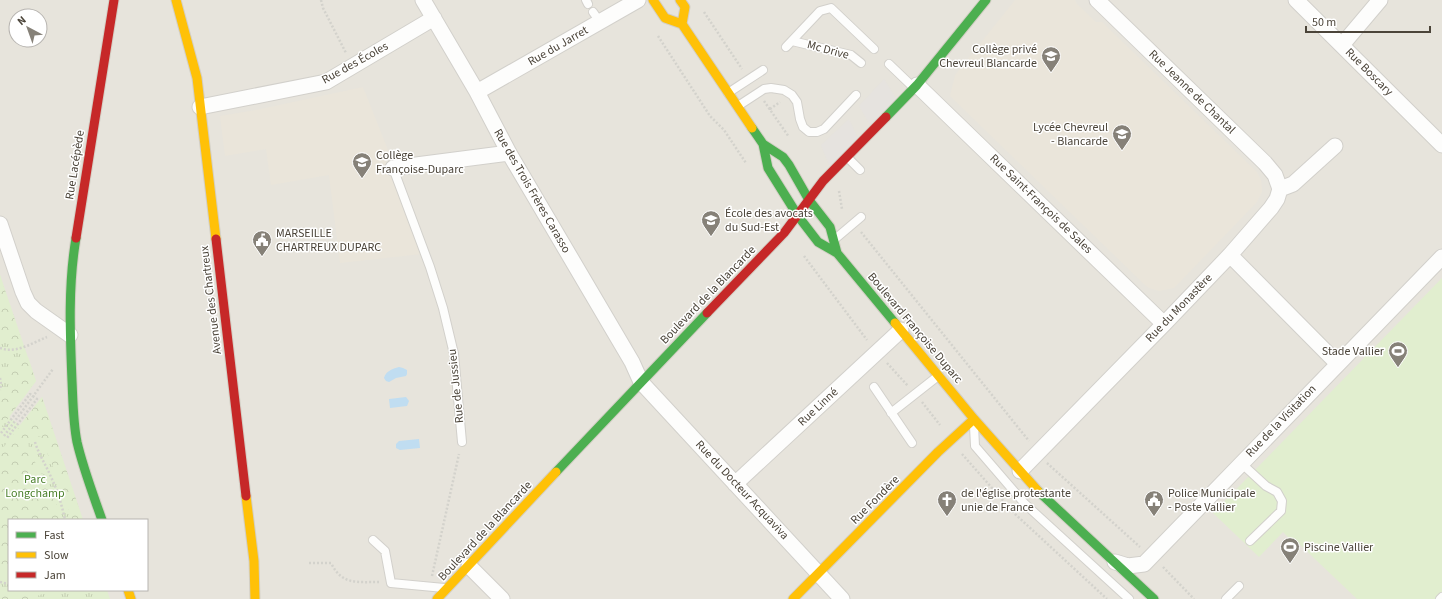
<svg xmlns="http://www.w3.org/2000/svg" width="1442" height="599" viewBox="0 0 1442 599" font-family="'Source Sans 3',sans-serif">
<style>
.residential{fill:#e7e4dc;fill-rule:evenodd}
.education{fill:#eae5da}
.grass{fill:url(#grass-tufts)}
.forest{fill:url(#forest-crowns)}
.garden{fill:#e1eecf}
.parking{fill:#e6e3df}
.water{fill:#c0ddf1}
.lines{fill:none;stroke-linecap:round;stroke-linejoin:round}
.lane-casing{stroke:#d2d0cb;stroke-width:10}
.street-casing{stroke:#d2d0cb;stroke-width:17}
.fast-casing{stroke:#d3cfc5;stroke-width:11}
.slow-casing{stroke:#d3cfc5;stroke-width:11}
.jam-casing{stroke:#d3cfc5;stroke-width:11}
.path{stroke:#d3d2cc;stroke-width:2.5;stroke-dasharray:2 2;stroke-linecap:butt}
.lane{stroke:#fdfdfc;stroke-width:8}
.street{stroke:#fdfdfc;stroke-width:15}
.fast{stroke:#4caf50;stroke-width:9}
.slow{stroke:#ffc107;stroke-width:9}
.jam{stroke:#c62828;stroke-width:9}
.labels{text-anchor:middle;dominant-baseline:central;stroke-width:3;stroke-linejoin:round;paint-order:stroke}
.street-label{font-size:12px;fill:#4b4439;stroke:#fff}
.poi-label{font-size:12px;fill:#4b4439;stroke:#fff;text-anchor:start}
.park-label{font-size:12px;fill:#4a7f2a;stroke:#fff}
</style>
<defs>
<pattern id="grass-tufts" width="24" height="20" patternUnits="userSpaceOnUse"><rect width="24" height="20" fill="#e1eecf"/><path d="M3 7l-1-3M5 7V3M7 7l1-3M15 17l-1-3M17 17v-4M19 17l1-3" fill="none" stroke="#c3cdb2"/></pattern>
<pattern id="forest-crowns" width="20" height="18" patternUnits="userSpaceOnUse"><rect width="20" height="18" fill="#e1eecf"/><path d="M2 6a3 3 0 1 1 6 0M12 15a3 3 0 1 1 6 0" fill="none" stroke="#c3cdb2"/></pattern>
</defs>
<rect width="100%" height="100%" fill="#f4f2ee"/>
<path class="residential" d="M0,0H1442V599H0ZM16,16H40V40H16ZM9,520H147V590H9Z"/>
<path class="education" d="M1015,0H1075L1077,4L1096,22H1102L1257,172L1261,180L1262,187V192L1257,202L1174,288L1159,291L1149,288L1145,285L950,96L955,75Z
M363,87L390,155L385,156L422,254L340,263L329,175L271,185L266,149L225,156L220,116L256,110Z"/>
<path class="grass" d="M0,275L36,381L9,417L20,425L42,397L83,520H9V590H107L110,599H0Z"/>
<path class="forest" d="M0,275L22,341C13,344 5,343 0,333Z
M28,357L36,381L0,429V401C19,380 0,360 28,357Z
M42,397L83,520H72L62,488L40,436L29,439C25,453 43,472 49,484C54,493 58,509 59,520H9V578L0,577V499L3,498L0,487V452Z
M0,588L9,590H46L47,592L30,599H0Z"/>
<path class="garden" d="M1442,278V599H1357L1295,540L1293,542L1283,532L1259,557L1213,513Z"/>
<path class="parking" d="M884,79L899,103L873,130L859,106Z
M849,119L860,143L832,172L821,145Z"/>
<path class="water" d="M399,367L403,368L407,370V374L406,376L396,378L389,382L386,381L384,378C386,371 392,369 399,367Z
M406,397L409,401L407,406L390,408L389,399Z
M419,439L420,448L400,450L396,448V444L399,441Z"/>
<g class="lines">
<defs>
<path id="lane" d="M586,0L588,4
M593,12L600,22
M792,41L851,55L861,63
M786,47L820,11L831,8L874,49
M889,64L913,87
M728,93L763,70
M738,106L764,89L771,88L784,90L792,95L797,102L800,119L803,127L809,132H817L824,129L856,95
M848,158L860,170
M393,168L430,267L443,308L454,354L462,442
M835,239L861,217
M874,387L912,443
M891,413L938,376
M974,426L975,446L1025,504L1129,599
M1241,463L1266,486L1277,492L1282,501L1281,511L1250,541
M373,540L385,551L391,583L444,588
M1226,599L1239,586
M1440,599L1442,597"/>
<path id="street" d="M423,0L477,92L509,153L632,362L641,382L842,599
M1097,0L1265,163L1275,175L1280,189
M1296,0L1442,145
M1342,45L1380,0
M917,85L1164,324
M477,92L638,0
M200,107L326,82L434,18
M393,168L509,153
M1280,189L1293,184L1335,146
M0,224L23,292L28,303L36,311L70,335
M1230,255L1337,363
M1020,471L1164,324L1230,255L1271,208L1277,199L1280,189
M735,484L901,330
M1115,562L1128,566L1144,564L1442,257
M469,566L502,599"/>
<path id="fast" d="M886,117L917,85L986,0
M752,128L763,144L768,168L798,216L818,242L837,253L895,323
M763,144L783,157L789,165L809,200L830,227L837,253
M76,238C68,285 70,333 72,381C73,401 73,422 77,442C83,468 93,494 102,520
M556,472L707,313
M1038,491L1154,599"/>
<path id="slow" d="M176,0L197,78L216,239
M653,0L665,18L682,24L752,128
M680,0L685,7L682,24
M895,323L974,419L1038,491
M246,496L254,561L255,599
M128,590L131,599
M437,599L556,472
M793,599L938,452L974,419"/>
<path id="jam" d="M76,238L114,0
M216,239L246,496
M707,313L784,233L823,181L886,117"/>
</defs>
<use href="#lane" class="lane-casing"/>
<use href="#street" class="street-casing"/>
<use href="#fast" class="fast-casing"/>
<use href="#slow" class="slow-casing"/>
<use href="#jam" class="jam-casing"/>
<path class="path" d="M321,0L323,8L346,53
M704,12L742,69
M658,36L710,116L724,130L746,163
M764,101L789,137
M770,109L780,102
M839,191L842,209
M861,232L1029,441
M804,256L867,340
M0,348C16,354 32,343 47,337
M887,363L908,386
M0,378L1,384L0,390
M922,402L940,425
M1,433L30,394L37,399L7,438
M4,436L53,369
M35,442C39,455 46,465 51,477C58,491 62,506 65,520
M962,454L1015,514L1107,599
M1047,463L1140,547
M309,563H331C342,585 356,582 379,582
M1163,567L1194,599
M432,576L459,454
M0,582L9,584"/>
<use href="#lane" class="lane"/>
<use href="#street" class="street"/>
<use href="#fast" class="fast"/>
<use href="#slow" class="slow"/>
<use href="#jam" class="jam"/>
</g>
<defs>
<symbol id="school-pin" viewBox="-11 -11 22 30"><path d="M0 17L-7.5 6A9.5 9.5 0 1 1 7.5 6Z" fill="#868178" stroke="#fff"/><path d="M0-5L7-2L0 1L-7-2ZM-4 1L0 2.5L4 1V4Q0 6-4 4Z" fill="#fff"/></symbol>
<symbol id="university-pin" viewBox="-11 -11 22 30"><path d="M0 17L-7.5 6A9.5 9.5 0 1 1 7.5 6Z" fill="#868178" stroke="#fff"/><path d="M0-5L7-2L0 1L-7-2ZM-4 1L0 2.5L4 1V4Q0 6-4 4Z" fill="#fff"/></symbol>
<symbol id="civic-pin" viewBox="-11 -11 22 30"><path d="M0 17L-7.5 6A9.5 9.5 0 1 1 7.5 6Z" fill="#868178" stroke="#fff"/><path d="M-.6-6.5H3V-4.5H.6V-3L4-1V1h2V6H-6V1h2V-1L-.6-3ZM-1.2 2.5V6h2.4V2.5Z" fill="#fff"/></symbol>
<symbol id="stadium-pin" viewBox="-11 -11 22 30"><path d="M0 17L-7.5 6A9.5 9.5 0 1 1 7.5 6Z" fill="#868178" stroke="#fff"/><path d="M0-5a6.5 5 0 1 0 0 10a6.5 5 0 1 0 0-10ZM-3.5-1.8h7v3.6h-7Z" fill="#fff"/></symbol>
<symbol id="church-pin" viewBox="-11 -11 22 30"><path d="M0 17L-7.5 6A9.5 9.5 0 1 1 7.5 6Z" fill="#868178" stroke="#fff"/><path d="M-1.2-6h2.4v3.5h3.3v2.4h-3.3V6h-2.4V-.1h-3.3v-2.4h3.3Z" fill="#fff"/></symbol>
</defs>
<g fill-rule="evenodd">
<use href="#school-pin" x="1040" y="45" width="22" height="30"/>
<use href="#school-pin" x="1111" y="123" width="22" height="30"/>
<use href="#school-pin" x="351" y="151" width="22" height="30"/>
<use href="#university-pin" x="700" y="209" width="22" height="30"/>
<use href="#civic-pin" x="251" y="229" width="22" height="30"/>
<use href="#stadium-pin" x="1387" y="340" width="22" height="30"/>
<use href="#church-pin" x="936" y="489" width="22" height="30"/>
<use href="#civic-pin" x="1143" y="489" width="22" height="30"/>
<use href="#stadium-pin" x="1279" y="536" width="22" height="30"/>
</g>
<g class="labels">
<g class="street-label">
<text transform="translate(558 46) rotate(-30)">Rue du Jarret</text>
<text transform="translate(828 50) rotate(15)">Mc Drive</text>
<text transform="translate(355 63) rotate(-29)">Rue des Écoles</text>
<text transform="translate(1369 72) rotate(45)">Rue Boscary</text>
<text transform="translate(1192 92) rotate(44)">Rue Jeanne de Chantal</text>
<text transform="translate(75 165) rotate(-81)">Rue Lacépède</text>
<text transform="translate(532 191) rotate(60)">Rue des Trois Frères Carasso</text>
<text transform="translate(1041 204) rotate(44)">Rue Saint-François de Sales</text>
<text transform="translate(708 295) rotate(-46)">Boulevard de la Blancarde</text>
<text transform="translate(211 300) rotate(-97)">Avenue des Chartreux</text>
<text transform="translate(1179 308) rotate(-46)">Rue du Monastère</text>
<text transform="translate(915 328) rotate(50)">Boulevard Françoise Duparc</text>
<text transform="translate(456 386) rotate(-96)">Rue de Jussieu</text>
<text transform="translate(818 407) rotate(-43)">Rue Linné</text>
<text transform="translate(1281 421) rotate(-46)">Rue de la Visitation</text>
<text transform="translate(742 490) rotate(47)">Rue du Docteur Acquaviva</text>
<text transform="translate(875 500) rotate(-45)">Rue Fondère</text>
<text transform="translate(485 531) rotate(-47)">Boulevard de la Blancarde</text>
</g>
<g class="poi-label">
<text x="1037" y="49" text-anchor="end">Collège privé<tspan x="1037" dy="14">Chevreul Blancarde</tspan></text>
<text x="1108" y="127" text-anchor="end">Lycée Chevreul<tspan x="1108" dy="14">- Blancarde</tspan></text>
<text x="376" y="155">Collège<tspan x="376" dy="14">Françoise-Duparc</tspan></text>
<text x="725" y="213">École des avocats<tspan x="725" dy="14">du Sud-Est</tspan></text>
<text x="276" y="233">MARSEILLE<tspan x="276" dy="14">CHARTREUX DUPARC</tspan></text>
<text x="1384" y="351" text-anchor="end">Stade Vallier</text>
<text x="961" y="493">de l'église protestante<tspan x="961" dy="14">unie de France</tspan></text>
<text x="1168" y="493">Police Municipale<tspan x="1168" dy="14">- Poste Vallier</tspan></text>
<text x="1304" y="547">Piscine Vallier</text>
</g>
<g class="park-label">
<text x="35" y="479">Parc<tspan x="35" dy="14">Longchamp</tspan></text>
</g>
</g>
<rect x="8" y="519" width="140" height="72" fill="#ffffff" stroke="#b7b4b0"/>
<rect x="16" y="532" width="20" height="6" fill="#4caf50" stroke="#b7b4b0"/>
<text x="44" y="539" font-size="12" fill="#4b4439">Fast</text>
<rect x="16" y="552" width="20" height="6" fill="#ffc107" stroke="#b7b4b0"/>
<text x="44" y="559" font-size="12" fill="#4b4439">Slow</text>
<rect x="16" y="572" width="20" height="6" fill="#c62828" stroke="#b7b4b0"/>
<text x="44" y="579" font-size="12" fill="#4b4439">Jam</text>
<g transform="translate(28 28) rotate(319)"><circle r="19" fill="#ffffff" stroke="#b7b4b0"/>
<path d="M0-3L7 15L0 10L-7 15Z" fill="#868178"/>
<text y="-6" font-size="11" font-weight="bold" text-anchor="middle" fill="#4b4439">N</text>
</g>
<path d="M1306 26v6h124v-6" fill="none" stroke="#4b4439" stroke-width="2"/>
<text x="1312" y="26" font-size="12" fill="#4b4439" stroke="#ffffff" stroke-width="3" paint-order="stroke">50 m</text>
</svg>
